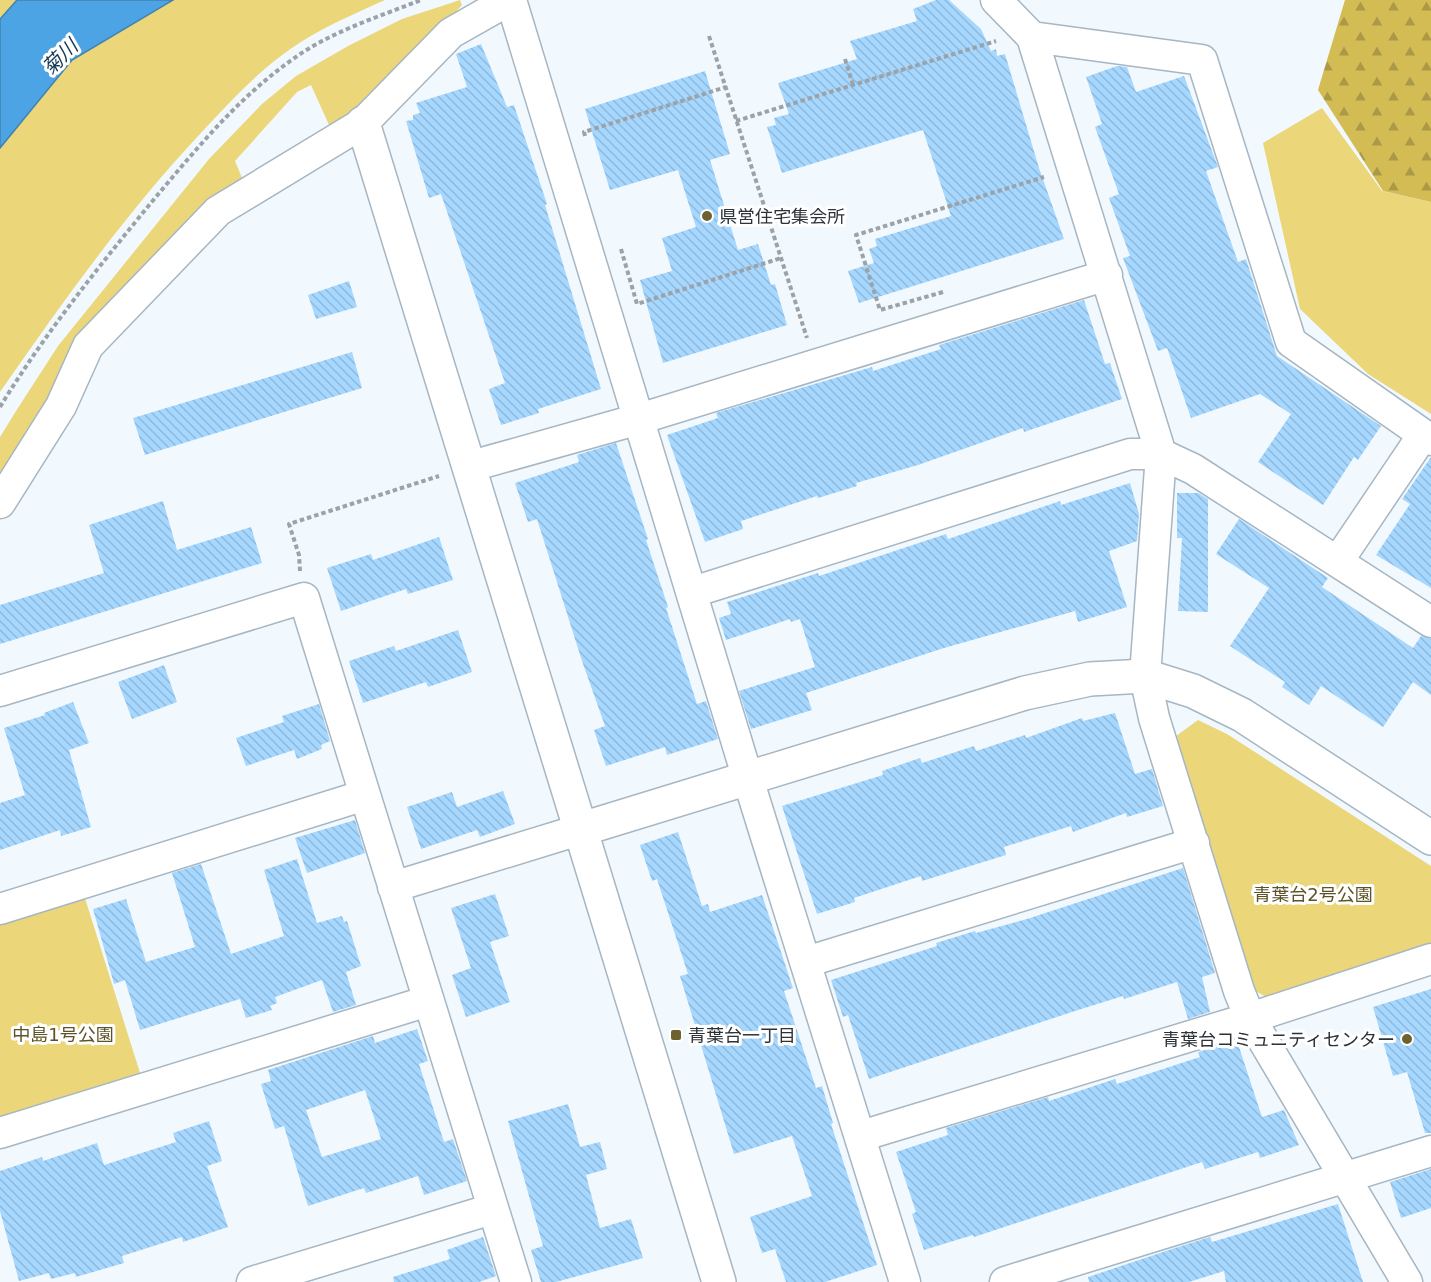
<svg xmlns="http://www.w3.org/2000/svg" width="1431" height="1282" viewBox="0 0 1431 1282" font-family="'DejaVu Sans','Noto Sans JP',sans-serif">
<style>
.green{fill:#ebd679}
.forest{fill:url(#forest-firs)}
.water{fill:#4ca4e4;stroke:#4282b0;stroke-width:1.5}
.building{fill:url(#building-back-hatch);fill-rule:evenodd}
.lines{fill:none;stroke-linecap:round;stroke-linejoin:round}
.minor-casing{stroke:#a6b6c2;stroke-width:33}
.tertiary-casing{stroke:#a6b6c2;stroke-width:36}
.path{stroke:#9ca3a8;stroke-width:4;stroke-dasharray:4.5 3;stroke-linecap:butt}
.minor{stroke:#fff;stroke-width:30}
.tertiary{stroke:#fff;stroke-width:33}
.poi-dot{fill:#6d622f;stroke:#fff;stroke-width:2}
.labels{text-anchor:middle;dominant-baseline:central;stroke-width:6;stroke-linejoin:round;paint-order:stroke}
.poi-label{font-size:18px;fill:#2c3238;stroke:#fff;text-anchor:start}
.park-label{font-size:18px;fill:#5d5328;stroke:#fff}
.water-label{font-size:20px;font-style:italic;fill:#143953;stroke:#fff}
</style>
<defs>
<pattern id="forest-firs" width="22" height="20" patternUnits="userSpaceOnUse" patternTransform="scale(1.5)"><rect width="22" height="20" fill="#d4bc55"/><path d="M5 1l3.5 6h-7zM16 11l3.5 6h-7z" fill="#ac9947"/></pattern>
<pattern id="building-back-hatch" width="6" height="6" patternUnits="userSpaceOnUse" patternTransform="scale(1.5)"><rect width="6" height="6" fill="#a6d7ff"/><path d="M-1 5l2 2M0 0l6 6M5-1l2 2" fill="none" stroke="#8fb9db"/></pattern>
</defs>
<rect width="100%" height="100%" fill="#f2f9fe"/>
<path class="green" d="M0,0H385C352,15 318,29 289,50C255,74 228,104 200,134C125,214 62,303 0,392Z
M460,0L462,5C423,49 381,99 329,125L311,85L297,92L235,161L245,185L187,226L0,495V437L16,411L58,346L209,159L262,104L296,76L348,46L402,19Z
M1322,108L1382,191L1431,202V414L1368,374L1300,309L1263,143Z
M1198,720L1227,734L1431,866V950L1271,1000L1249,987L1172,739Z
M84,895L141,1076L0,1119V921Z"/>
<path class="forest" d="M1345,0H1431V202L1383,191L1318,90Z"/>
<path class="water" d="M17,0H173L72,60L0,148V19Z"/>
<path class="building" d="M936,0H949L981,29L991,51L996,49L997,56L1005,54L1039,168L1064,239L859,303L848,271L874,263L869,249L877,246L875,239L951,216L923,130L782,173L767,127L776,125L774,118L789,114L778,83L857,59L850,41L917,21L913,9Z
M481,44L507,107L514,105L547,204L545,205L601,389L538,409L539,413L501,425L489,389L505,383L441,194L429,198L406,121L413,120V115L420,113L416,103L467,87L456,54Z
M1117,66L1127,67L1136,92L1184,76L1218,167L1206,171L1238,262L1246,259L1277,356L1381,426L1358,460L1354,457L1323,505L1258,462L1291,414L1260,394L1191,418L1167,348L1158,351L1123,258L1130,256L1109,198L1119,194L1095,127L1102,124L1086,77Z
M705,71L730,154L710,160L738,250L758,244L771,285L775,284L787,325L663,363L640,280L672,271L662,238L696,227L678,170L610,190L585,109Z
M349,281L357,307L316,319L308,295Z
M1084,300L1105,364L1110,363L1122,399L1024,432L1023,428L918,465L856,483L857,486L818,498L817,496L741,521L743,529L705,542L667,435L718,418L716,413L872,367L873,371L941,349L939,345Z
M352,352L362,388L145,455L133,418Z
M616,443L648,539L646,540L668,607L666,608L697,704L706,701L718,739L667,755L665,747L606,766L594,730L605,726L582,661L537,519L528,522L515,483L579,462L577,455Z
M1431,457V588L1376,555L1410,504L1402,499Z
M1130,483L1139,514L1137,541L1109,551L1127,607L1078,622L1075,611L944,648L806,693L812,710L751,729L739,691L815,667L800,619L791,622L790,619L726,640L719,618L731,614L727,602L818,573L819,576L946,534L948,539L1060,501L1061,505Z
M1177,493H1198L1208,499V612L1178,611L1182,538H1177Z
M163,501L177,550L251,527L262,563L0,644V605L104,573L89,525Z
M1239,519L1328,578L1322,587L1413,648L1421,636L1431,639V695L1413,682L1383,727L1321,686L1309,705L1282,687L1285,682L1230,646L1269,588L1216,554Z
M439,537L453,580L408,594L406,589L341,611L327,568L371,554L373,560Z
M458,630L472,672L428,687L426,682L363,703L349,661L394,646L396,651Z
M164,665L177,702L132,719L118,682Z
M73,702L89,743L69,750L91,827L61,836L60,830L0,850V803L25,795L4,728L45,715L44,713Z
M319,704L330,741L321,745L322,749L297,759L294,750L246,766L236,738L284,722L282,716Z
M1115,713L1135,774L1152,769L1163,806L1127,817L1126,813L1073,832L1071,826L1004,847L1006,855L922,881L921,876L854,898L855,902L817,914L782,806L883,775L882,771L920,758L922,763L974,746L976,751L1025,735L1026,738L1082,718L1083,721Z
M503,791L515,824L480,837L477,830L421,849L407,807L452,792L457,807Z
M355,820L365,853L307,873L295,838Z
M678,832L702,906L708,904L710,912L762,895L793,988L784,991L816,1088L822,1086L833,1123L831,1124L877,1265L825,1282H786L775,1249L762,1253L750,1217L812,1196L792,1136L734,1154L680,976L688,974L657,879L652,881L640,845Z
M297,859L317,923L342,916L344,922L347,921L361,966L346,972L356,1005L333,1012L322,980L275,997L277,1003L270,1006L272,1010L246,1018L240,999L140,1030L125,980L114,984L93,909L126,899L146,962L195,947L172,873L201,864L231,954L284,936L264,870Z
M1183,868L1215,973L1202,977L1210,1012L1188,1019L1177,982L1124,999L1123,996L1075,1011L869,1079L848,1015L843,1017L831,980L937,946L936,943L975,931L976,933L1027,919Z
M495,894L509,936L490,942L510,1002L466,1017L452,975L471,968L451,908Z
M1431,989V1133H1425L1407,1072L1393,1076L1373,1007Z
M417,1029L428,1061L419,1064L444,1142L453,1139L467,1181L424,1195L418,1176L366,1193L364,1188L308,1206L284,1126L275,1129L261,1084L271,1081L268,1070L373,1036L375,1043ZM365,1090L381,1139L322,1157L306,1110Z
M1237,1041L1262,1117L1284,1110L1299,1145L1260,1158L1258,1152L1205,1169L1202,1162L974,1237L973,1235L924,1250L912,1214L916,1212L896,1152L948,1135L946,1128L1048,1097L1049,1101L1115,1079L1117,1084L1200,1057L1198,1052Z
M568,1104L580,1147L600,1142L607,1169L586,1175L600,1228L631,1219L643,1258L556,1282H541L531,1250L543,1246L508,1121Z
M209,1121L222,1161L207,1166L228,1227L183,1242L182,1237L122,1256L124,1263L76,1277L75,1273L51,1279L49,1273L19,1281L0,1211V1171L42,1157L43,1161L97,1143L104,1165L176,1142L173,1133Z
M1431,1169V1208L1401,1218L1390,1182Z
M1338,1204L1363,1282H1226L1224,1271L1189,1282H1089L1088,1277L1172,1249L1210,1237L1212,1242Z
M483,1237L496,1276L479,1282H394L393,1277L450,1259L447,1250Z"/>
<g class="lines">
<defs>
<path id="minor" d="M511,0L748,779L905,1282
M996,0L1032,37L1161,454L1145,676L1154,718L1239,991L1250,1018L1407,1282
M1032,37L1202,60L1291,342L1431,440
M468,467L639,419L1107,275
M0,503L61,406L88,346L218,211L363,123L451,33L509,0
M1338,561L1423,435
M693,592L1130,454H1161L1193,469L1431,622
M0,691L304,598L516,1282
M393,887L582,829
M0,909L365,795
M806,962L1194,843
M0,1133L428,1001
M861,1136L1250,1018L1431,959
M252,1282L492,1209
M1005,1282L1431,1151"/>
<path id="tertiary" d="M363,123C481,510 602,895 719,1282
M582,829L1025,693L1090,679L1145,676L1193,691L1242,715L1431,838"/>
</defs>
<use href="#minor" class="minor-casing"/>
<use href="#tertiary" class="tertiary-casing"/>
<path class="path" d="M709,36L807,338
M845,59L853,85
M736,121L996,41
M585,136L584,132L726,87
M621,249L637,304L781,258
M943,292L880,310L856,235L1044,177
M0,407C45,333 100,265 155,198C197,148 239,97 293,59C330,32 378,17 421,0
M300,571L299,555L289,524L439,476"/>
<use href="#minor" class="minor"/>
<use href="#tertiary" class="tertiary"/>
</g>
<g class="poi-dot">
<circle cx="707" cy="216" r="6"/>
<rect x="670" y="1029" width="12" height="12" rx="3"/>
<circle cx="1407" cy="1039" r="6"/>
</g>
<g class="labels">
<g class="poi-label">
<text x="719" y="216">県営住宅集会所</text>
<text x="688" y="1035">青葉台一丁目</text>
<text x="1395" y="1039" text-anchor="end">青葉台コミュニティセンター</text>
</g>
<g class="park-label">
<text x="1313" y="894">青葉台2号公園</text>
<text x="63" y="1034">中島1号公園</text>
</g>
<g class="water-label">
<text transform="translate(60 57) rotate(-44)">菊川</text>
</g>
</g>
</svg>
